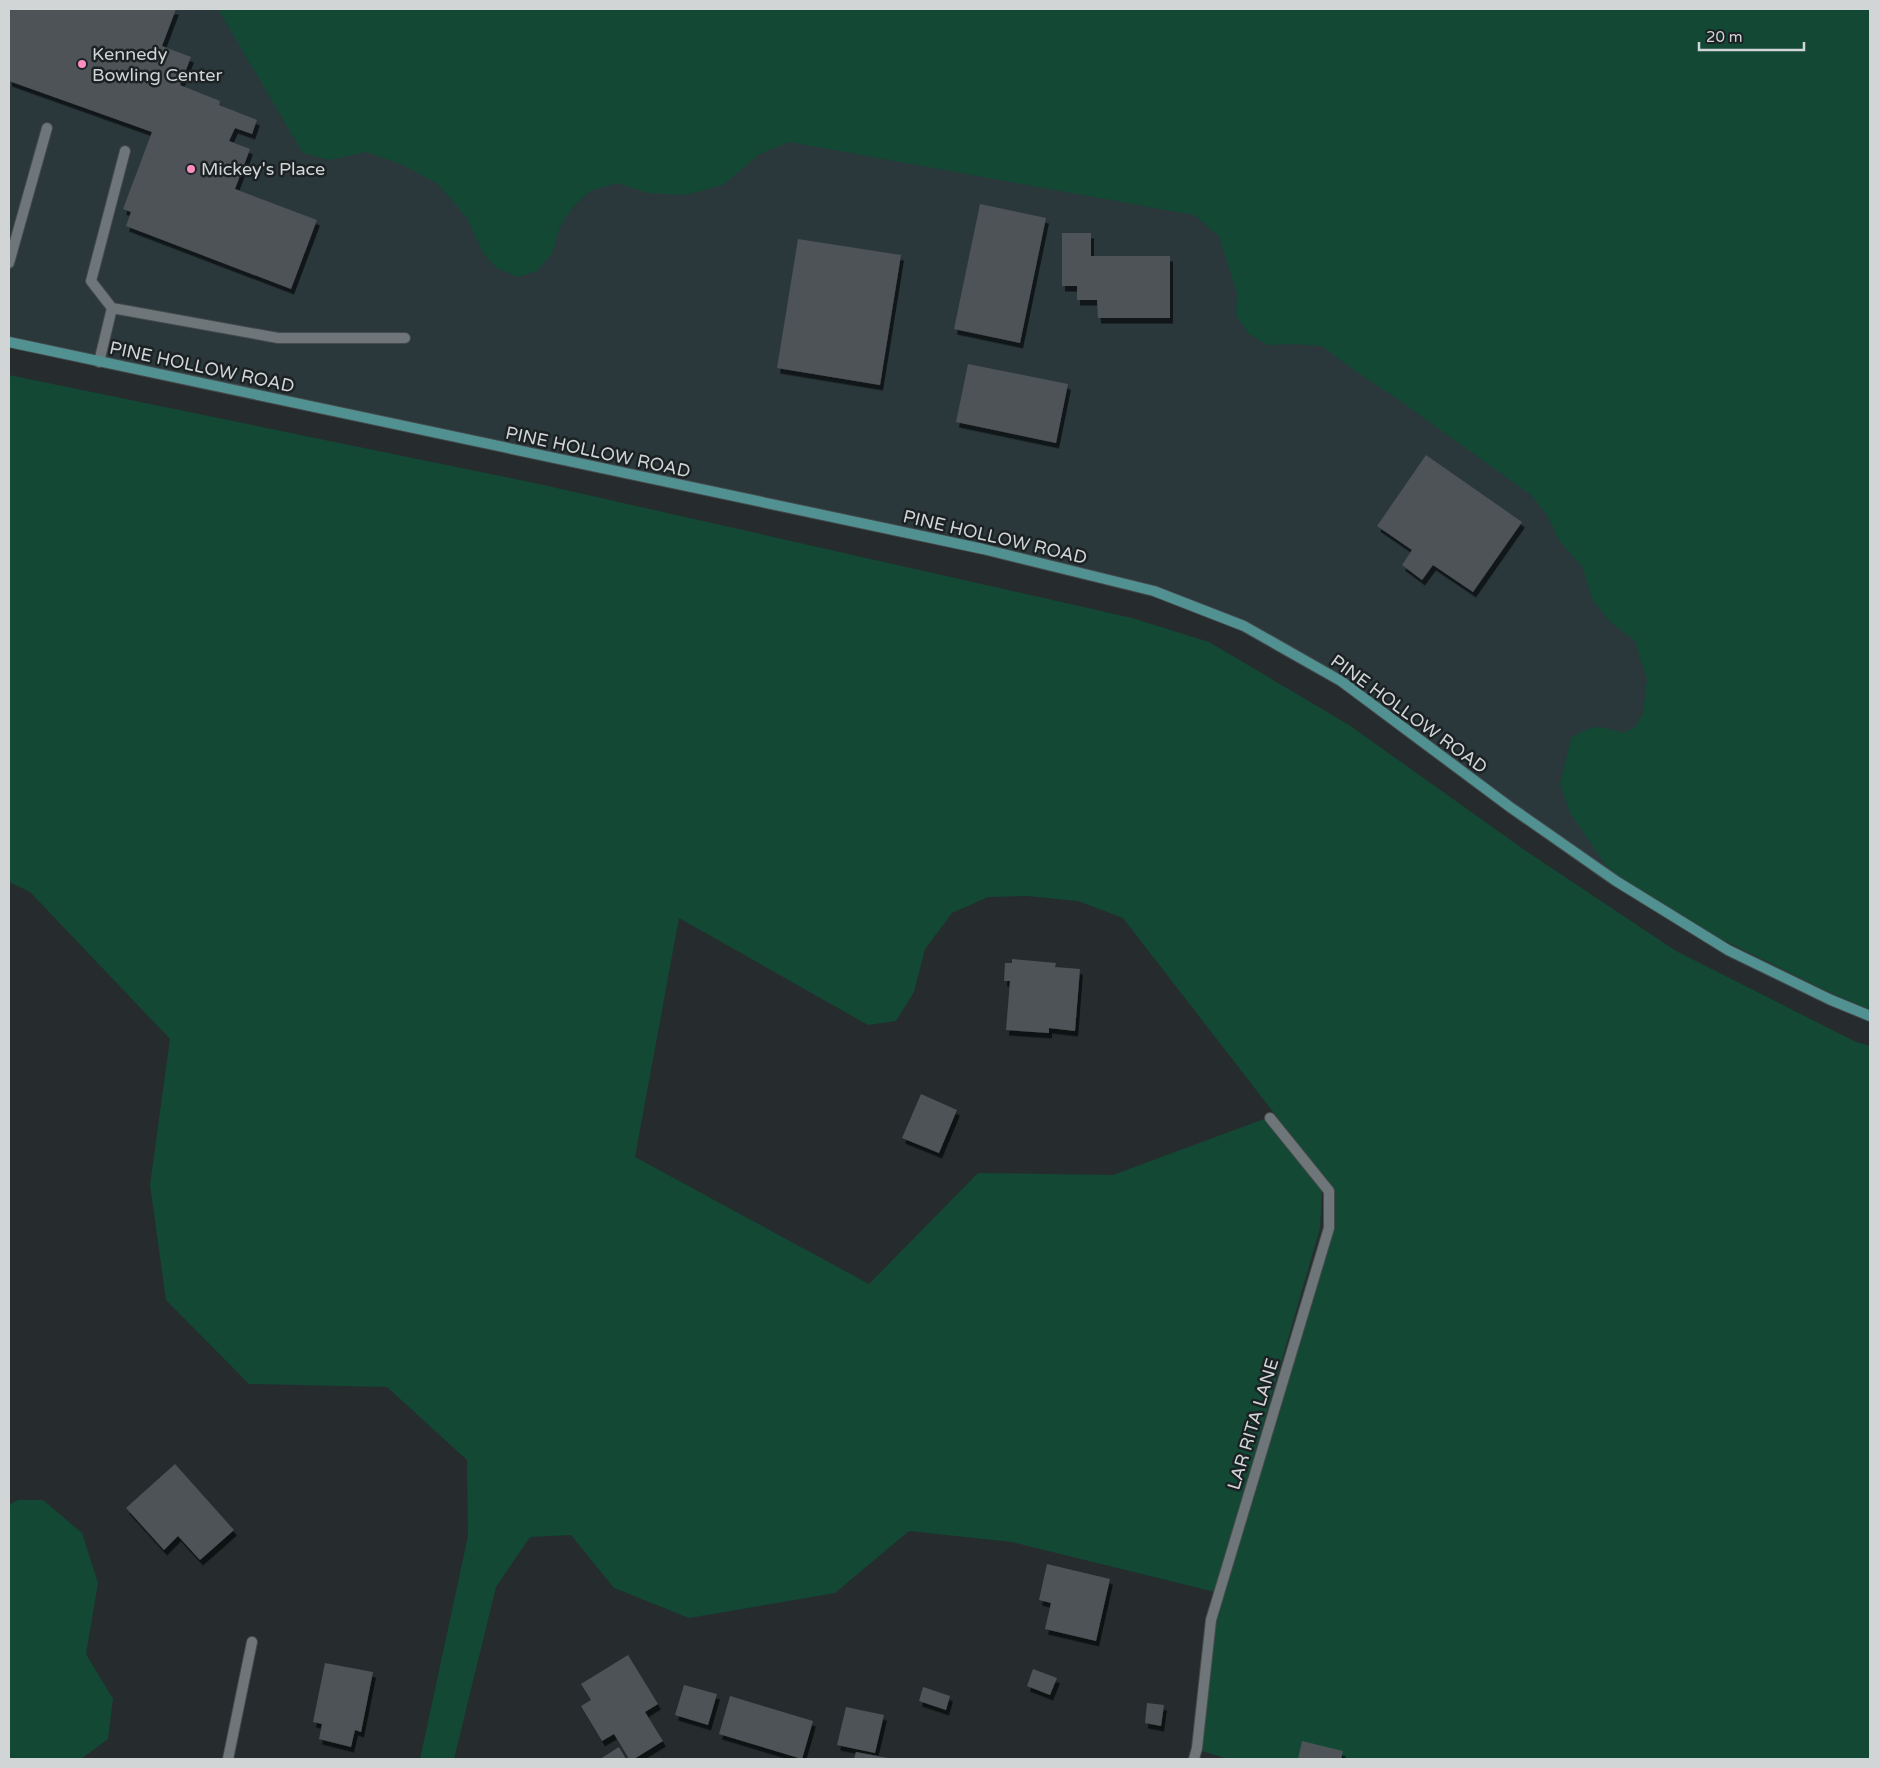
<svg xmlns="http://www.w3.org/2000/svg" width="1879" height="1768" viewBox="0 0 1879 1768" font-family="'Varela Round',sans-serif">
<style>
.built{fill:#2a383c}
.green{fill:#124834}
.building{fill:#4d5256;filter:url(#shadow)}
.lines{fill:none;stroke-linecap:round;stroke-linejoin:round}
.lane-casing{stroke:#454a4c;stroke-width:12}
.street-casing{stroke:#454a4c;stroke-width:12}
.secondary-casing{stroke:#454a4c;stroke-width:12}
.lane{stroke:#6f7679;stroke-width:10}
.street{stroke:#6f7679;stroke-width:10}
.secondary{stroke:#519192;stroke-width:10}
.poi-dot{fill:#fd8ebf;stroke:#1c2224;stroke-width:2}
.labels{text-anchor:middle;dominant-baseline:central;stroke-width:5;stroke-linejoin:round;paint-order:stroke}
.poi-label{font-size:18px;fill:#d1d5d6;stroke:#1c2224;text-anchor:start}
.street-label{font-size:18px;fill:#d1d5d6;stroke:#1c2224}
</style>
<defs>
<filter id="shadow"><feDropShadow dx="3" dy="5.5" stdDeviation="0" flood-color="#0009"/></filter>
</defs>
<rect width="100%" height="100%" fill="#262c2e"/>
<path class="built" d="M9,9H733L1198,98L1849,524L1616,881L1341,681L1244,626L1154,591L9,342Z"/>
<path class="green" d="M218,9H1870V1010L1833,994L1721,939L1610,871L1570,813L1560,784L1571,738C1593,724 1598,725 1623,733L1635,727L1643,713L1647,679L1635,641L1609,621L1592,599L1583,568L1559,540L1547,515L1530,494L1396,398L1354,370L1322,346L1294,344L1268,345L1249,334L1236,315L1237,293L1219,236L1194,215L789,142L758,155L723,185L685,195L648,193L618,183L590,191L571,209L559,229L553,252L537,271L517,277L497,268L483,253L467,218L438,184L401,164L366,152L330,160L303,153Z
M9,375L539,484L1132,618L1209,642L1349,725L1526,851L1676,951L1854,1041L1870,1046V1759H1228L1202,1751L1215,1621L1334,1228L1335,1192L1123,918L1078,901L1027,896L988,897L952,913L925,949L914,992L896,1021L868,1025L679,918L635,1157L869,1284L978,1173L1113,1175L1264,1119L1322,1190L1320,1228L1215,1592L1012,1542L909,1531L835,1593L689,1618L614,1588L571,1535L530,1537L496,1587L454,1759H420L468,1536L467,1460L387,1387L249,1384L166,1300L150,1185L170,1039L30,892L9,882Z
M18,1500H43L82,1533L98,1583L86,1654L113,1699L108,1739L81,1759H9V1505Z"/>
<path class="building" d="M9,9H176L162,46L191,57L180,85L220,101L219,105L257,120L252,134L235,128L229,141L250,149L235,189L317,220L291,289L126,226L131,212L123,209L152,132L9,81Z
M980,204L1046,218L1020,343L954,329Z
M1062,233H1091V256H1170V318H1098L1097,300H1077V286H1062Z
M798,239L901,255L880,385L777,368Z
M968,364L1068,384L1056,443L956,422Z
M1426,455L1522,522L1473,592L1433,565L1422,580L1402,565L1412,550L1377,526Z
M1012,959L1056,963L1055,967L1080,969L1075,1031L1049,1028V1033L1006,1030L1010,981H1004L1005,963H1012Z
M921,1094L957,1110L939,1153L902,1138Z
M175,1464L234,1530L200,1560L178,1536L164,1550L126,1508Z
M1047,1564L1110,1579L1096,1641L1045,1629L1051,1603L1039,1600Z
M628,1655L658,1704L645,1712L663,1741L634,1759H629L614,1734L602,1741L581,1706L591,1700L581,1684Z
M325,1663L373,1672L361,1732L355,1730L351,1747L319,1739L322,1724L313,1722Z
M1033,1669L1057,1678L1050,1695L1027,1686Z
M684,1685L717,1694L708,1725L675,1715Z
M923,1687L950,1696L946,1710L919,1701Z
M730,1696L813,1721L802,1759L719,1734Z
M1147,1703L1164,1705L1161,1726L1145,1723Z
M846,1707L884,1715L875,1753L837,1745Z
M1302,1741L1343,1751L1341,1759H1298Z
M619,1747L626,1759H600Z
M856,1752L888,1758V1759H854Z"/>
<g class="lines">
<defs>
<path id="lane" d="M9,263L47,128
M112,308L91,281L125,151
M99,362L112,308L278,338H405"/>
<path id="street" d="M228,1759L252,1642
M1194,1759L1197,1748L1211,1620L1329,1228V1191L1270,1118"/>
<path id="secondary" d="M9,342L983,549L1154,591L1244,626L1341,681L1510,807L1616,881L1728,950L1831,1000L1870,1016"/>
</defs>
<use href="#lane" class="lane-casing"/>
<use href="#street" class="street-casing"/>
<use href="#secondary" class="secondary-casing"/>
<use href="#lane" class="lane"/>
<use href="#street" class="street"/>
<use href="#secondary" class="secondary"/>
</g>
<g class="poi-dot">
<circle cx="82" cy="64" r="5"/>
<circle cx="191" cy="169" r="5"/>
</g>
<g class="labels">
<g class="poi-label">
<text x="92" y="54">Kennedy<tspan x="92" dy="21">Bowling Center</tspan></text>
<text x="201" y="169">Mickey's Place</text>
</g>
<g class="street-label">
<text transform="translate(202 367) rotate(12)">PINE HOLLOW ROAD</text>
<text transform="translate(598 452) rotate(12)">PINE HOLLOW ROAD</text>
<text transform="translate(995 537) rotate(13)">PINE HOLLOW ROAD</text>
<text transform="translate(1409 714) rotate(36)">PINE HOLLOW ROAD</text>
<text transform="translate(1253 1424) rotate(-73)">LAR RITA LANE</text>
</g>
</g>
<rect width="1879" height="1768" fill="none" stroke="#d1d5d6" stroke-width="20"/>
<path d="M1699 42v8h105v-8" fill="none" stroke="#d1d5d6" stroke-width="2.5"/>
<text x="1706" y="42" font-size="15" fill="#d1d5d6" stroke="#1c2224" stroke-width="4" paint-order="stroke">20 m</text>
</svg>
